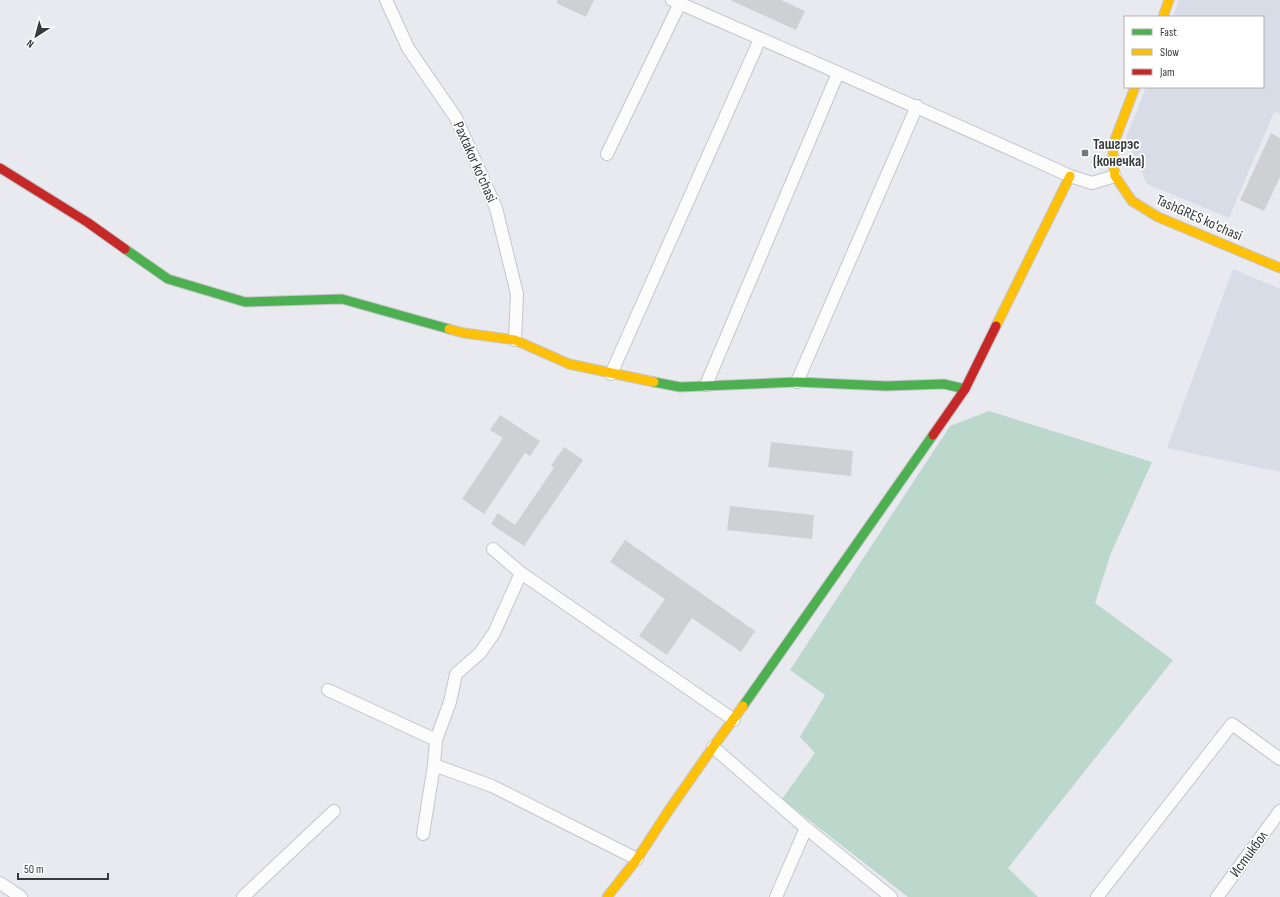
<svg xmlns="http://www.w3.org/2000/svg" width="1280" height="897" viewBox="0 0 1280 897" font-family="'Sofia Sans Condensed',sans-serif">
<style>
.built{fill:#d8dce6}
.green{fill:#bcd7cb}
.building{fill:#cfd0d4}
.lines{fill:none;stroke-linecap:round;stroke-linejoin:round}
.street-casing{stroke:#c4c5ca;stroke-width:14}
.fast-casing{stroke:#c4c5ca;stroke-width:11}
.slow-casing{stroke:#c4c5ca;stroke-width:11}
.jam-casing{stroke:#c4c5ca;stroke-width:11}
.street{stroke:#fcfcfd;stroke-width:12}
.fast{stroke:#4caf50;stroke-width:9}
.slow{stroke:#ffc107;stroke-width:9}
.jam{stroke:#c62828;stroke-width:9}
.poi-dot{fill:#77787c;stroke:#fff;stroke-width:1.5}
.labels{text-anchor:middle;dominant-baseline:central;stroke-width:3.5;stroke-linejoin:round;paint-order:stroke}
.poi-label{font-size:15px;font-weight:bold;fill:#393a3e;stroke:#fff;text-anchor:start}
.street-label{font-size:15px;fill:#393a3e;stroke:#fff}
</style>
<rect width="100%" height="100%" fill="#e9eaf0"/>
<path class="built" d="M1179,0H1280V113L1274,112L1229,218L1147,184L1126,138L1146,87H1263V17H1173Z
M1233,269L1280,289V472L1167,448Z"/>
<path class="green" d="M989,411L1152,462L1111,553L1095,603L1173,660L1008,868L1038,897H908L782,799L815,753L800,737L825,695L790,670L950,426Z"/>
<path class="building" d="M558,0H594L586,17L556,3Z
M730,0H781L805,11L796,30Z
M1271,133L1280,138V177L1264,211L1240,200Z
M500,415L540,441L530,456L525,453L484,514L462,499L503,438L490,430Z
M771,442L853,451L851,476L768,467Z
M564,447L583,460L524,546L491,524L498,513L515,525L554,468L551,466Z
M730,506L814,515L812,539L727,530Z
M625,540L755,631L741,652L692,618L667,655L639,636L665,599L610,562Z"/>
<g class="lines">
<defs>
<path id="street" d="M386,0L408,48L456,118L496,208L517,294L515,340
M672,0C805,58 938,116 1070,176L1092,183L1115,176
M607,154L680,3
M611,374L760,39
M797,382L917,106
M706,385L838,73
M493,549L521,573L734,720
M521,573L494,633L480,653L456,674L450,702L436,740L434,765L492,786L637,859
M328,690L436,740
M713,747L806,828L891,897
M423,834L434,765
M0,883L21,897
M243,897L334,811
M776,897L806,828
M1097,897L1232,724L1280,759
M1217,897L1280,811"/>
<path id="fast" d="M125,249L168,279L245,302L342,299L449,329
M654,382L680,387L797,382L886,386L944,384L965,389
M743,706L933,435"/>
<path id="slow" d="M1163,17L1169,0
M1135,87L1113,145V161L1115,176L1132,201L1158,217L1280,268
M996,326L1070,176
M449,329L464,333L515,340L569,364L654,382
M607,897L637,859L669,810L713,747L743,706"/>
<path id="jam" d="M0,168L87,222L125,249
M933,435L965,389L996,326"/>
</defs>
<use href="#street" class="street-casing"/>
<use href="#fast" class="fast-casing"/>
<use href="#slow" class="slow-casing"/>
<use href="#jam" class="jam-casing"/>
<use href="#street" class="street"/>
<use href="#fast" class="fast"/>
<use href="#slow" class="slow"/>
<use href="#jam" class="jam"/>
</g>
<rect class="poi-dot" x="1081" y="149" width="8" height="8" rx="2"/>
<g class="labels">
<g class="poi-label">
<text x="1093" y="144">Ташгрэс<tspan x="1093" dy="17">(конечка)</tspan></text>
</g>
<g class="street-label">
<text transform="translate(475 162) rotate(66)">Paxtakor ko'chasi</text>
<text transform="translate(1199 218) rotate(24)">TashGRES ko'chasi</text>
<text transform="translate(1249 854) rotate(-54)">Истикбол</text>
</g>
</g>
<rect x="1124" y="16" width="140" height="72" fill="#ffffff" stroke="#b0b0b2"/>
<rect x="1132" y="29" width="20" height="6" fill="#4caf50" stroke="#b0b0b2"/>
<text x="1160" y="36" font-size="12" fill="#393a3e">Fast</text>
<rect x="1132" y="49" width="20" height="6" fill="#ffc107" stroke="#b0b0b2"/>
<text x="1160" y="56" font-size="12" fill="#393a3e">Slow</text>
<rect x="1132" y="69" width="20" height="6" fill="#c62828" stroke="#b0b0b2"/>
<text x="1160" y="76" font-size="12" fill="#393a3e">Jam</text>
<g transform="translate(36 36) rotate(216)" stroke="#ffffff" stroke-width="3" paint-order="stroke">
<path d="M0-3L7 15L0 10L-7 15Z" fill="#393a3e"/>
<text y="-6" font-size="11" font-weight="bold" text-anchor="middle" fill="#393a3e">N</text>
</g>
<path d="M18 873v6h90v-6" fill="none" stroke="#393a3e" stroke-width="2"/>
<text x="24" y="873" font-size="12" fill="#393a3e" stroke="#ffffff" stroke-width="3" paint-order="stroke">50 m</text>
</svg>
